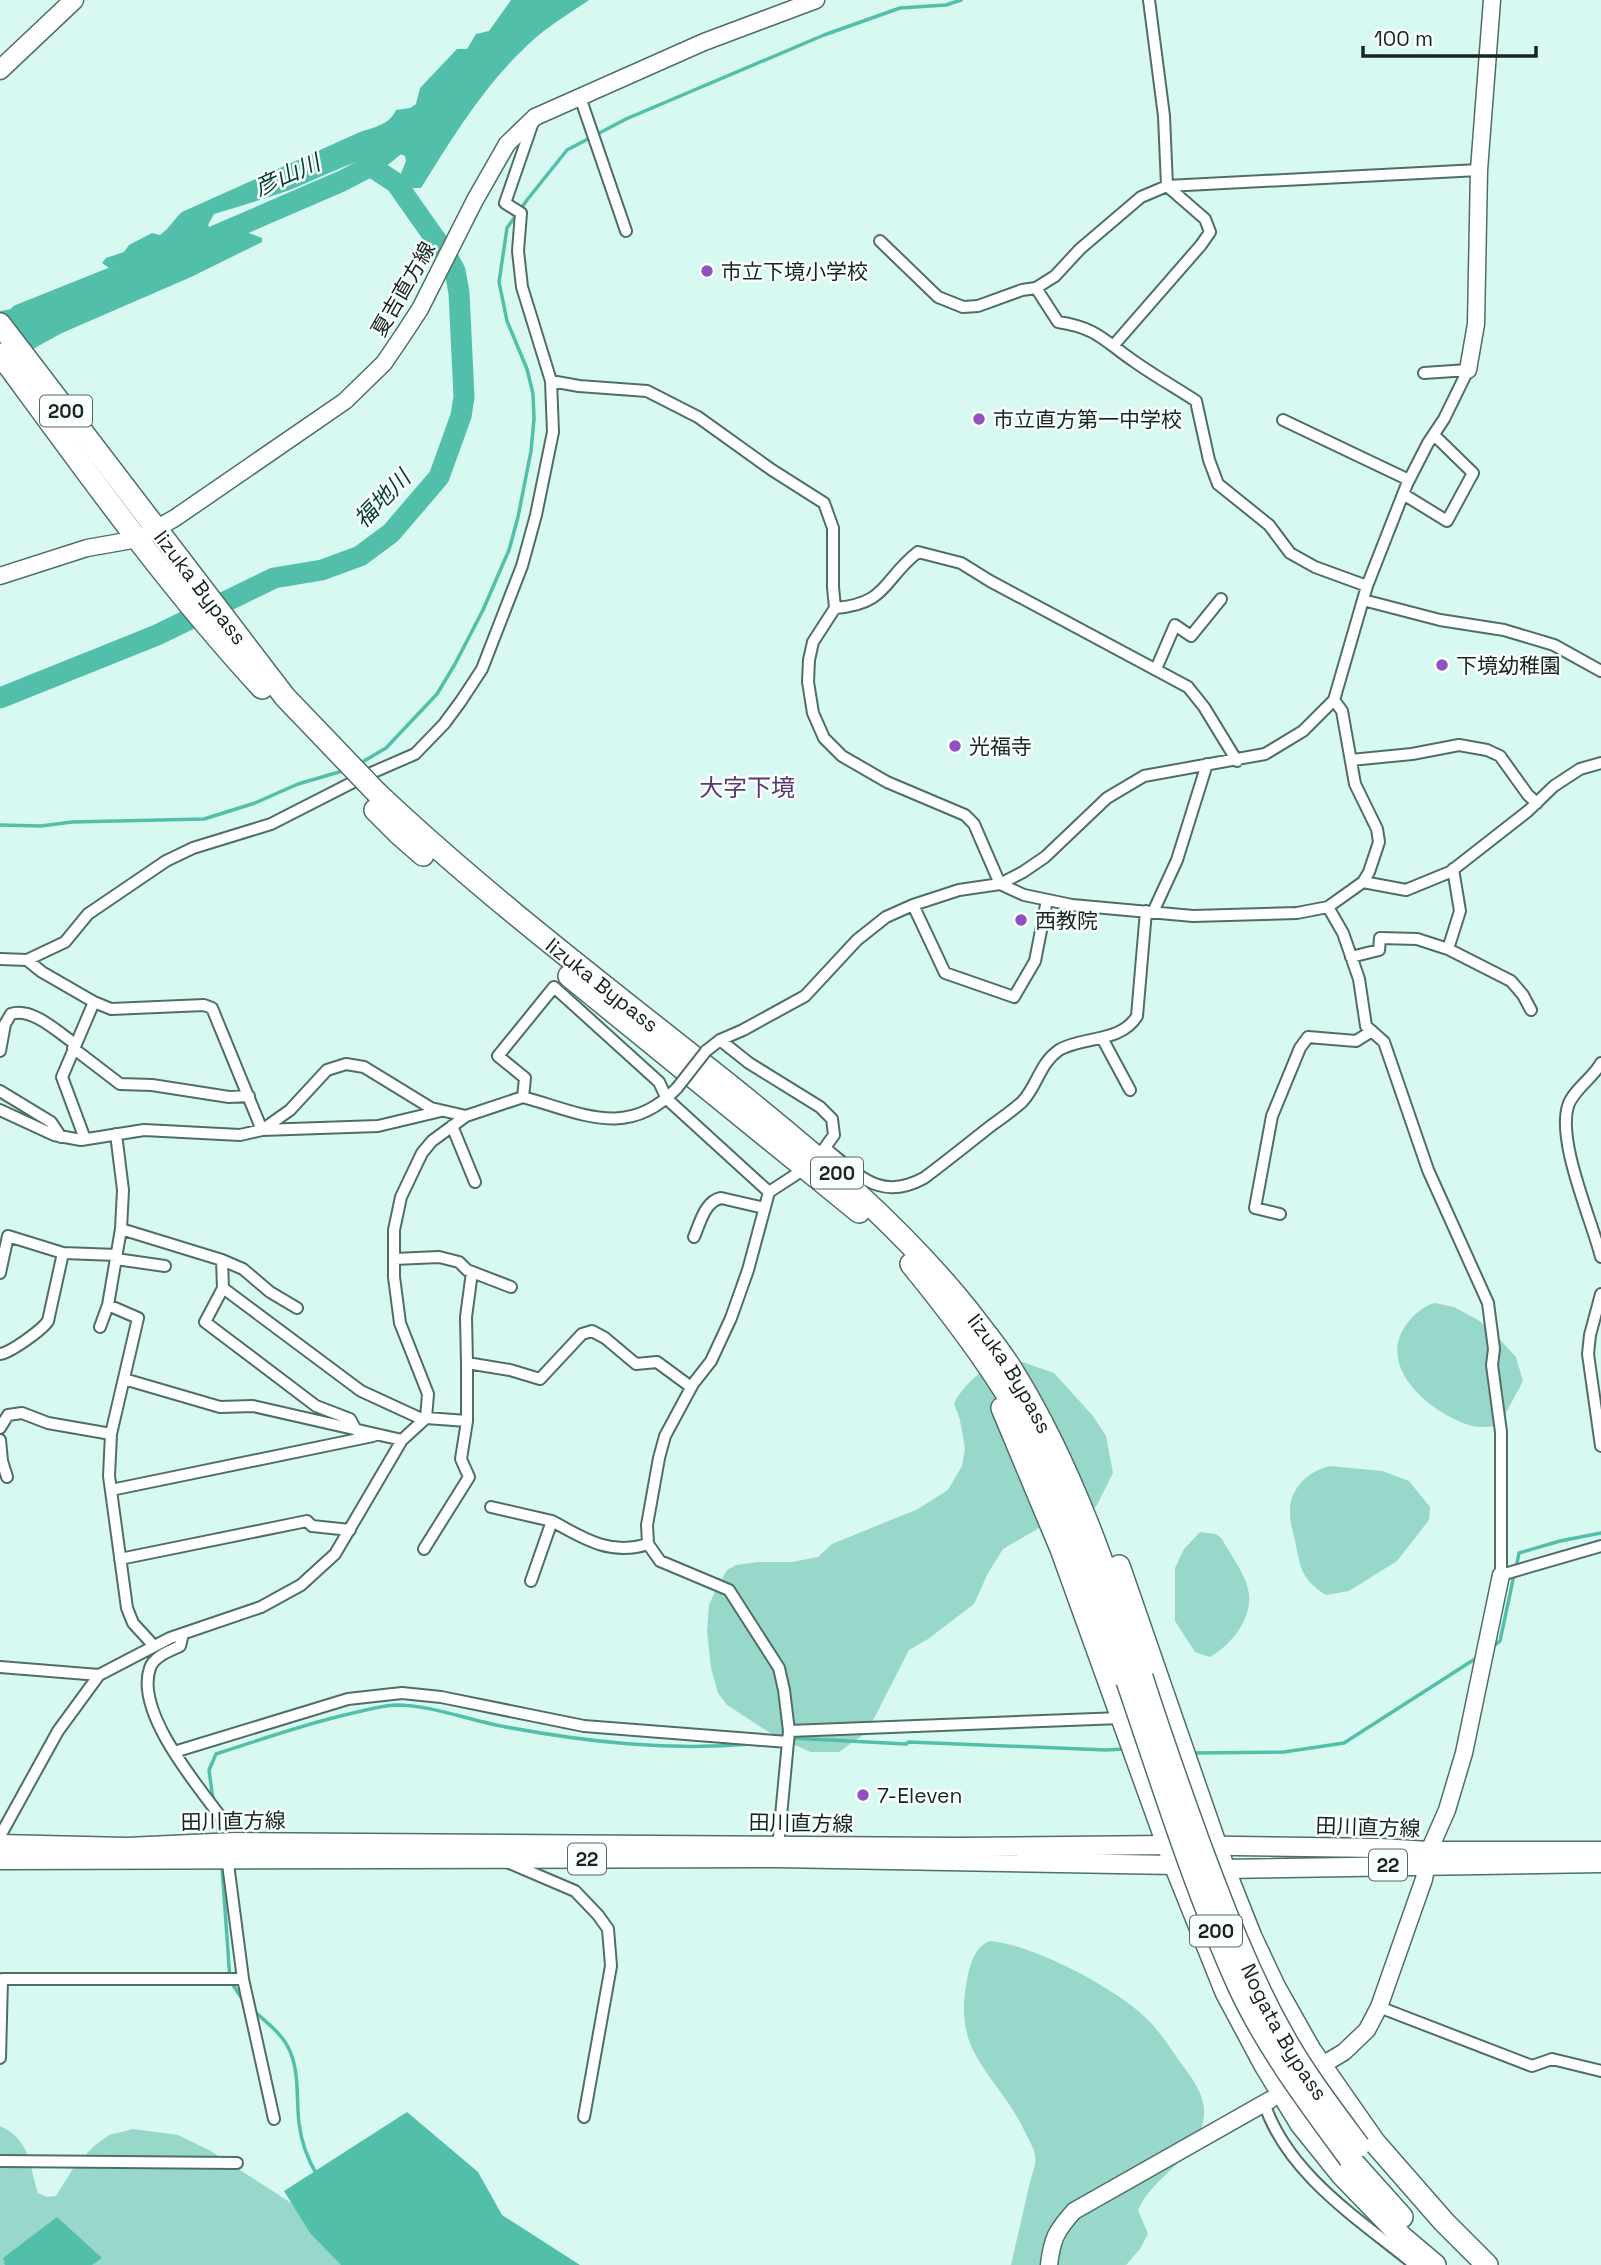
<svg xmlns="http://www.w3.org/2000/svg" width="1601" height="2265" viewBox="0 0 1601 2265" font-family="'Space Grotesk','Noto Sans JP',sans-serif">
<style>
.green{fill:#97d8ca}
.water{fill:#52bfab}
.lines{fill:none;stroke-linecap:round;stroke-linejoin:round}
.stream{stroke:#52bfab;stroke-width:3.5}
.river{stroke:#52bfab;stroke-width:21}
.street-casing{stroke:#506e68;stroke-width:14}
.secondary-casing{stroke:#506e68;stroke-width:19}
.primary-casing{stroke:#506e68;stroke-width:21}
.highway-casing{stroke:#506e68;stroke-width:24}
.street{stroke:#fff;stroke-width:10}
.secondary{stroke:#fff;stroke-width:16}
.primary{stroke:#fff;stroke-width:18}
.highway{stroke:#fff;stroke-width:21}
.street-bridge-casing{stroke:#506e68;stroke-width:14;stroke-linecap:butt}
.highway-bridge-casing{stroke:#506e68;stroke-width:24;stroke-linecap:butt}
.street-bridge{stroke:#fff;stroke-width:10}
.highway-bridge{stroke:#fff;stroke-width:21}
.poi-dot{fill:#9350c5;stroke:#f8fffd;stroke-width:2.5}
.labels{text-anchor:middle;dominant-baseline:central;stroke-width:5;stroke-linejoin:round;paint-order:stroke}
.shield{fill:#f8fffd;stroke:#5a6663;stroke-width:2}
.shield-label{font-size:19px;font-weight:bold;fill:#172421}
.poi-label{font-size:21px;fill:#172421;stroke:#f8fffd;text-anchor:start}
.street-label{font-size:21px;fill:#172421;stroke:#f8fffd}
.water-label{font-size:23px;font-style:italic;fill:#093d35;stroke:#f8fffd}
.quarter-label{font-size:24px;fill:#593973;stroke:#f8fffd}
</style>
<rect width="100%" height="100%" fill="#d7f9f1"/>
<path class="green" d="M1435,1303L1454,1307L1478,1320L1494,1333L1516,1357L1523,1381L1499,1426C1491,1426 1480,1428 1472,1426C1431,1414 1372,1366 1409,1321C1416,1313 1425,1305 1435,1303Z
M1008,1357L1054,1373L1093,1416L1106,1436L1113,1473L1097,1505L1088,1515L1044,1525L1003,1549L988,1573L974,1604L928,1639L909,1650L867,1732L839,1752H811L778,1738L727,1705L718,1693L711,1668L707,1631L709,1605L716,1589L727,1570L736,1565L758,1562H792L818,1557L832,1544L918,1509L948,1490L962,1466L965,1448L960,1420L954,1403C966,1381 985,1367 1008,1357Z
M1330,1466L1382,1471L1409,1481L1430,1507L1429,1520L1397,1561L1349,1591L1326,1595C1302,1580 1300,1568 1295,1540C1293,1532 1290,1522 1290,1513C1289,1489 1308,1471 1330,1466Z
M1200,1532L1216,1534L1222,1539C1230,1554 1244,1572 1248,1589C1255,1615 1232,1645 1210,1657L1195,1652L1175,1621V1568L1184,1549Z
M990,1941C1033,1944 1122,1991 1151,2023C1162,2035 1171,2049 1180,2062C1191,2076 1206,2096 1204,2115C1201,2157 1153,2175 1138,2210L1148,2234L1140,2249L1126,2265H1011C1017,2239 1023,2213 1029,2186C1031,2177 1037,2164 1035,2155C1034,2147 1027,2137 1024,2130C995,2070 950,2055 968,1975C971,1962 976,1946 990,1941Z
M0,2126C31,2140 29,2165 38,2193L47,2197L56,2196L74,2167L94,2146L109,2135L133,2129L178,2135L209,2150L302,2210L365,2265H0Z"/>
<path class="water" d="M511,0H589C573,11 555,22 540,34C490,76 455,133 421,188C413,188 401,190 398,181L406,161L405,156C384,143 310,183 287,191C263,199 238,207 214,214L208,225L214,234L241,230L262,238V242L191,277L62,333L0,367V311L25,307L38,303L52,306L124,270L123,266L116,265L109,268L102,263L106,258L124,252L129,245L152,233L160,235C170,228 173,220 182,212L360,132C375,127 389,125 396,110L410,108L416,104L420,88L457,49H467L476,34L489,31Z
M407,2112L478,2172L502,2215L580,2265H341L310,2233L284,2191Z
M57,2217L102,2258L92,2265H5L3,2258Z"/>
<g class="lines">
<path class="stream" d="M359,764L386,748L437,694L455,664L483,610L509,550L518,517L531,451L534,419L533,394L527,369L507,321L499,282L507,228L527,200L567,150L626,119L824,35L900,8L946,5L961,0
M0,825L41,826L72,822L204,819L255,803L298,784L346,770
M1516,1568L1519,1553L1560,1541L1601,1533
M1490,1649L1500,1641L1514,1575
M790,1738L906,1744L909,1742L1106,1750L1124,1749
M1191,1753L1284,1752L1344,1743L1478,1657
M213,1800L209,1770L216,1754C260,1740 304,1724 349,1714C365,1710 380,1706 396,1705C433,1705 470,1721 506,1727C587,1742 668,1751 751,1744
M216,1818L219,1838
M222,1867L230,1980L244,2002
M254,2011C266,2022 281,2033 288,2047C300,2070 296,2098 299,2123C301,2140 308,2160 317,2175"/>
<path class="river" d="M194,245L342,181L367,168L407,136
M19,315L119,275
M0,698L157,635L274,578L322,570L360,556L391,533L439,477L461,416L464,397L459,293L455,271L446,254L396,183L370,166"/>
<defs>
<path id="street" d="M580,97L626,231
M880,241L938,297L963,307L978,306L1022,290L1036,288L1055,276L1080,249L1141,197L1167,186L1479,170
M1036,288L1058,322C1098,328 1104,341 1135,362C1155,376 1176,388 1196,401L1209,460L1218,484L1269,525L1290,553L1315,567L1367,586
M1113,346L1201,245L1210,232L1205,219L1167,186L1164,116L1149,0
M551,381L579,386L647,391L698,417L772,470L824,503L833,528V587L835,608L813,642L809,660L808,682L813,713L824,738L842,756L887,782L965,815L974,824L1000,884L1024,895L1072,905L1193,916L1297,913L1328,907L1363,882L1369,872L1379,842L1377,829L1355,784L1342,711L1334,700
M1283,420L1409,480
M1403,494L1447,521L1473,473L1434,435
M1363,600L1440,620L1504,630L1554,645L1601,671
M835,608C888,604 883,579 918,552L961,563L990,581L1188,687L1204,707L1237,761
M1156,669L1175,625L1191,636L1221,599
M1351,760L1412,754L1459,745L1487,750L1500,756L1528,795L1537,803
M1363,882L1406,890L1450,872L1528,811L1554,786L1580,769L1601,763
M913,905L945,973L1014,997L1035,961L1047,900
M1328,907L1343,933L1359,979L1366,1026L1384,1042L1428,1170L1488,1303L1494,1349L1492,1365L1501,1432V1575L1601,1546
M1153,912L1177,860L1207,764
M1448,949L1460,911L1453,869
M1351,957L1379,950L1380,938L1417,939L1448,949L1511,981L1523,995L1531,1010
M0,959L27,960L65,942L88,914L166,861L193,848L271,824L369,774L415,754L444,724L461,701L482,669L522,566L536,515L553,432L551,381L522,287L518,251L521,213L505,203L533,122
M27,960L42,972L94,1002L111,1009L204,1005L212,1008L262,1130L378,1126L441,1111
M1102,1038L1130,1090
M720,1040L749,1063L820,1107L832,1119L834,1135L821,1153
M73,1048L120,1084L152,1085L229,1097L249,1096
M0,1051L5,1024L11,1014C32,1007 58,1032 75,1044
M706,1051L720,1040L743,1030L805,996L857,940L886,917L913,905L959,890L1000,884L1023,872L1045,857L1107,798L1144,776L1265,754L1303,731L1334,700L1367,586L1407,484L1428,443L1444,419L1468,370L1424,373
M1601,1063C1593,1078 1573,1090 1568,1106C1557,1142 1591,1218 1601,1257
M677,1088C628,1140 581,1113 523,1097L525,1078L498,1056L554,987L659,1082L667,1099L769,1192
M0,1091L51,1122L61,1137
M0,1110L54,1135L81,1140L144,1130L240,1135L262,1130L290,1110L327,1070L346,1064L364,1067L431,1108L466,1116L523,1097
M452,1126L475,1182
M116,1134L123,1190L121,1229L108,1305L138,1318L111,1434L109,1476L127,1608L133,1623L154,1646
M85,1139L62,1077L94,1002
M826,1149C859,1175 880,1202 924,1178C947,1161 969,1143 992,1125C1002,1118 1013,1110 1022,1102C1038,1085 1039,1064 1059,1050C1082,1036 1121,1043 1137,1016L1146,911
M1280,1214L1255,1208L1272,1116L1300,1048L1308,1037L1356,1041L1372,1031
M121,1229L222,1260L223,1288L205,1322L316,1406L350,1419L356,1430
M694,1237C700,1223 705,1201 721,1198L764,1208
M116,1259L165,1266
M394,1259L439,1257L459,1262L467,1270L511,1287
M222,1260L243,1269L270,1292L297,1308
M0,1273L8,1236L63,1253L117,1255
M223,1288L361,1391L424,1420
M1601,1294L1590,1335L1588,1354L1601,1446
M100,1327L108,1305
M0,1354C10,1353 42,1330 48,1321L63,1253
M467,1363L466,1317L472,1272
M124,1379L220,1407L253,1406L402,1440
M426,1418L467,1421V1363L510,1370L540,1379L582,1334L592,1331L605,1338L636,1364L657,1362L691,1387
M0,1428L8,1415L22,1413L48,1423L111,1434
M0,1440L2,1461L7,1477
M111,1490L373,1436
M491,1507L552,1521
M424,1549L469,1477L461,1459L467,1421
M120,1559L307,1521L312,1526L350,1530
M531,1581L552,1521C584,1539 611,1556 648,1544
M183,1634L180,1646C170,1651 154,1656 150,1668C134,1713 201,1790 227,1825
M0,1667L99,1675
M789,1731L1121,1718
M174,1752L348,1699L402,1693L441,1697L584,1726L788,1742
M0,1836L58,1731L99,1675L170,1638L261,1607L301,1585L335,1554L402,1440L426,1418L428,1394L400,1323L394,1277V1230L401,1197L422,1153L432,1141L466,1116
M778,1848L789,1731L784,1690L779,1668L729,1590L660,1561L648,1544L647,1525L659,1458L665,1436L693,1384L711,1361L731,1318L748,1270L769,1192L806,1168
M227,1856L243,1979L274,2119
M507,1862L575,1891L598,1915L608,1929L611,1966L584,2117
M1379,2007L1532,2066L1552,2059L1601,2071
M0,2058L2,1979H243
M1264,2103C1288,2175 1359,2219 1415,2265
M0,2161L237,2163"/>
<path id="secondary" d="M1468,370L1476,324L1479,170L1492,0
M0,576L87,548L138,539L175,518L345,401L384,363L403,335L420,309L475,200L507,144L535,117L704,42L816,0
M1329,2061L1344,2052L1367,2030L1379,2007L1424,1879L1429,1851L1447,1810L1464,1753L1501,1575
M1049,2265C1052,2239 1056,2231 1074,2211L1270,2100"/>
<path id="primary" d="M0,70L74,0
M0,1844L127,1847L235,1842L958,1847L1168,1845L1380,1848L1429,1851H1601
M0,1860L776,1858L1175,1865L1224,1869L1601,1863"/>
<g id="highway">
<path id="s1" d="M0,324L285,697L331,745"/>
<path d="M0,354C84,468 166,584 262,688"/>
<path id="s2" d="M377,793C487,897 609,989 728,1084C814,1153 898,1223 968,1310C983,1330 1001,1351 1014,1373C1072,1467 1107,1572 1142,1677"/>
<path d="M375,810L399,834L423,855"/>
<path d="M569,976L859,1212"/>
<path d="M911,1264C959,1323 1006,1385 1040,1453C1076,1526 1101,1604 1127,1681"/>
<path d="M1002,1408L1061,1549L1175,1865L1226,1992L1265,2065L1301,2124L1342,2175L1403,2238L1435,2265"/>
<path d="M1119,1566L1224,1869L1251,1937L1275,1988L1310,2050L1375,2143L1444,2222L1487,2265"/>
<path d="M1350,2159L1402,2217"/>
</g>
</defs>
<use href="#street" class="street-casing"/>
<use href="#secondary" class="secondary-casing"/>
<use href="#primary" class="primary-casing"/>
<use href="#highway" class="highway-casing"/>
<use href="#street" class="street"/>
<use href="#secondary" class="secondary"/>
<use href="#primary" class="primary"/>
<use href="#highway" class="highway"/>
<defs>
<path id="street-bridge" d="M677,1088L706,1051"/>
<g id="highway-bridge">
<path d="M331,745L377,793"/>
<path id="s3" d="M1142,1677C1160,1733 1179,1787 1199,1842C1224,1909 1249,1975 1284,2037C1306,2076 1333,2111 1359,2146"/>
<path d="M1127,1681C1162,1783 1194,1887 1238,1985C1267,2048 1309,2103 1350,2159"/>
</g>
</defs>
<use href="#street-bridge" class="street-bridge-casing"/>
<use href="#highway-bridge" class="highway-bridge-casing"/>
<use href="#street-bridge" class="street-bridge"/>
<use href="#highway-bridge" class="highway-bridge"/>
</g>
<g class="poi-dot">
<circle cx="707" cy="271" r="7"/>
<circle cx="979" cy="419" r="7"/>
<circle cx="1442" cy="665" r="7"/>
<circle cx="955" cy="746" r="7"/>
<circle cx="1021" cy="920" r="7"/>
<circle cx="863" cy="1795" r="7"/>
</g>
<g class="labels">
<g class="shield">
<rect x="40" y="395.5" width="52" height="31" rx="5"/>
<rect x="811" y="1157.5" width="52" height="31" rx="5"/>
<rect x="568" y="1843.5" width="38" height="31" rx="5"/>
<rect x="1369" y="1849.5" width="38" height="31" rx="5"/>
<rect x="1190" y="1915.5" width="52" height="31" rx="5"/>
</g>
<g class="shield-label">
<text x="66" y="411">200</text>
<text x="837" y="1173">200</text>
<text x="587" y="1859">22</text>
<text x="1388" y="1865">22</text>
<text x="1216" y="1931">200</text>
</g>
<g class="poi-label">
<text x="721" y="271">市立下境小学校</text>
<text x="993" y="419">市立直方第一中学校</text>
<text x="1456" y="665">下境幼稚園</text>
<text x="969" y="746">光福寺</text>
<text x="1035" y="920">西教院</text>
<text x="877" y="1795">7-Eleven</text>
</g>
<g class="street-label">
<text transform="translate(403 289) rotate(-60)">夏吉直方線</text>
<text stroke="none"><textPath href="#s1" startOffset="331">Iizuka Bypass</textPath></text>
<text stroke="none"><textPath href="#s2" startOffset="296">Iizuka Bypass</textPath></text>
<text stroke="none"><textPath href="#s2" startOffset="863">Iizuka Bypass</textPath></text>
<text transform="translate(233 1821) rotate(-1)">田川直方線</text>
<text transform="translate(801 1823) rotate(1)">田川直方線</text>
<text transform="translate(1368 1827) rotate(2)">田川直方線</text>
<text stroke="none"><textPath href="#s3" startOffset="383">Nogata Bypass</textPath></text>
</g>
<g class="water-label">
<text transform="translate(287 175) rotate(-24)">彦山川</text>
<text transform="translate(382 499) rotate(-46)">福地川</text>
</g>
<g class="quarter-label">
<text x="747" y="787">大字下境</text>
</g>
</g>
<path d="M1363 46v10h173v-10" fill="none" stroke="#172421" stroke-width="3.5"/>
<text x="1374" y="46" font-size="21" fill="#172421" stroke="#f8fffd" stroke-width="5" paint-order="stroke">100 m</text>
</svg>
